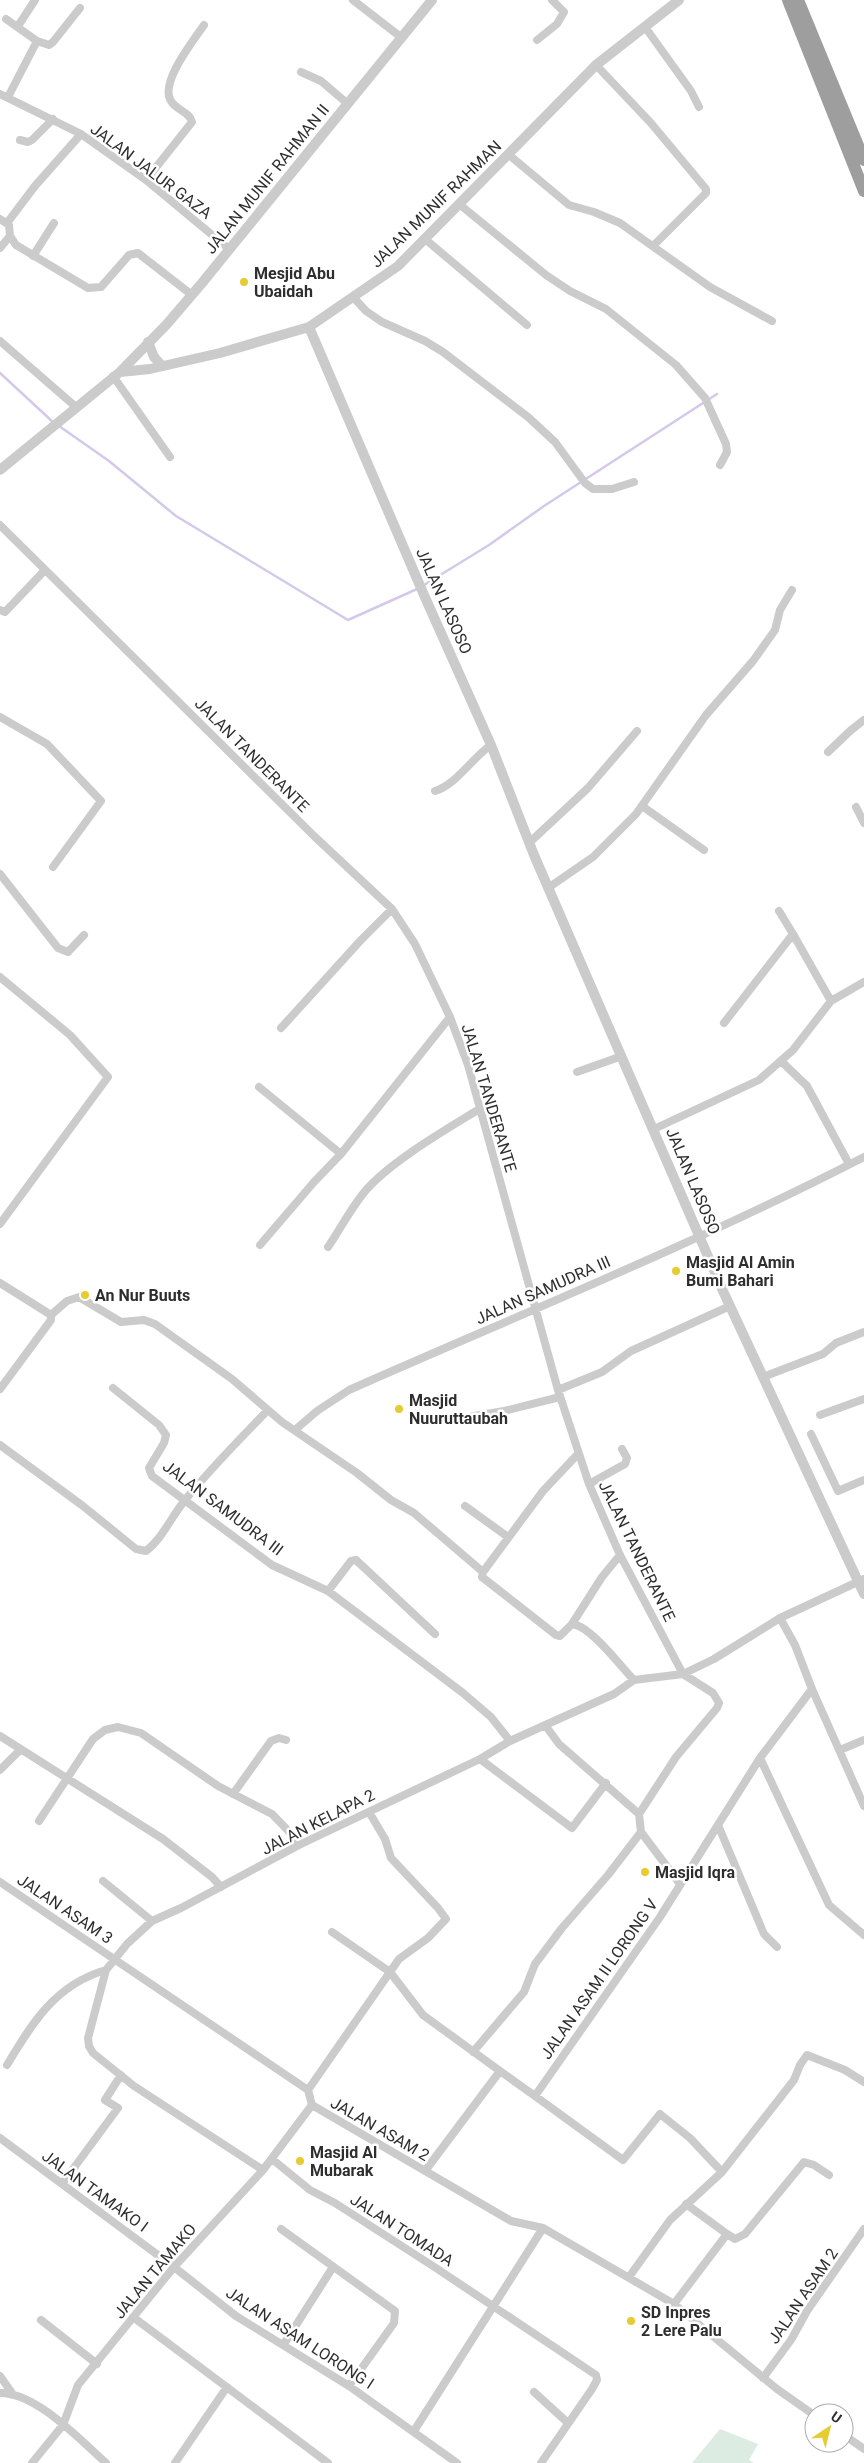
<svg xmlns="http://www.w3.org/2000/svg" width="864" height="2463" viewBox="0 0 864 2463" font-family="Roboto,sans-serif">
<style>
.green{fill:#dcece2}
.lines{fill:none;stroke-linecap:round;stroke-linejoin:round}
.stream{stroke:#d4c8eb;stroke-width:2.5}
.minor{stroke:#cbcbcb;stroke-width:8}
.tertiary{stroke:#cbcbcb;stroke-width:10}
.trunk{stroke:#9e9e9e;stroke-width:12}
.poi-dot{fill:#e4cc31;stroke:#fff;stroke-width:2}
.labels{text-anchor:middle;dominant-baseline:central;stroke-width:5;stroke-linejoin:round;paint-order:stroke}
.street-label{font-size:16px;fill:#2e2e2e;stroke:#fff}
.poi-label{font-size:16px;font-weight:bold;fill:#2e2e2e;stroke:#fff;text-anchor:start}
</style>
<rect width="100%" height="100%" fill="#fff"/>
<path class="green" d="M720,2429L758,2444L749,2460L754,2463H692Z"/>
<g class="lines">
<path class="stream" d="M0,373L54,423
M59,426L109,461L176,516L348,620L417,589
M424,585L489,545L544,506L717,394"/>
<path class="minor" d="M353,0L402,38
M6,19L37,41L8,97
M18,26L35,0
M645,27L691,91L699,107
M537,40L557,24L564,12L552,0
M37,41L49,45L53,42L80,8
M596,65L650,122L706,189V193L653,246
M301,72L321,81L348,104
M0,94L81,134L146,180L229,249
M20,140L28,142L32,140L53,119
M508,154L569,205L594,212L620,223L710,287L772,321
M146,180L192,122C190,112 176,110 171,101C159,83 194,40 204,25
M459,204L546,275L570,291L606,309L676,365L705,398L726,444L727,452L720,465
M0,219L9,225L10,236L16,245L88,288L101,287L129,255L138,253L192,295
M7,223L35,186L81,134
M425,239L527,325
M0,248L10,236
M33,256L54,223
M353,297L366,311L382,322L425,341L443,352L528,417L555,442L585,483L593,489H612L634,482
M0,341L76,407
M113,376L170,457
M0,525L314,836L392,909L415,944L450,1017L468,1065L558,1390L589,1484L620,1555L683,1674L713,1693L719,1703L717,1708L676,1757L639,1814
M0,610L5,612L45,570
M0,717L47,744L101,801L53,867
M828,752L850,731L864,720
M435,791C457,784 472,758 491,745
M642,806L704,850
M856,807L864,823
M529,843L588,788L637,731
M0,874L58,948L68,952L84,935
M548,888L593,857L636,814L706,715L753,661L775,630L780,610L792,590
M779,911L793,934
M0,977L70,1035L108,1077L0,1224
M724,1023L793,934L831,1001
M281,1028L361,940L392,909
M782,1062L807,1086L849,1164
M577,1072L622,1056
M259,1087L341,1154
M654,1129L759,1080L793,1050L831,1001L864,982
M260,1245L314,1182L341,1154L450,1017
M328,1247C341,1228 352,1206 367,1189C393,1160 447,1129 481,1108
M0,1283L51,1315V1320L0,1389
M51,1315L67,1301L79,1297L121,1322L144,1320L155,1324L232,1379L282,1422L357,1473L391,1500L414,1513L483,1572
M763,1377L823,1354L836,1343L864,1332
M113,1388L159,1425L166,1435L164,1443L149,1468L152,1476L272,1565L328,1591L463,1693L491,1717L510,1741
M558,1390L602,1372L631,1351L730,1306
M820,1415L864,1399
M463,1418L504,1411L560,1397
M295,1430L317,1411L349,1390C521,1314 697,1243 864,1157
M811,1434L838,1491L864,1480
M0,1445L83,1506L136,1549L146,1551C163,1538 172,1515 186,1499C211,1468 239,1440 267,1411
M577,1455L543,1491L483,1572L482,1577L556,1635L560,1636L572,1624C591,1626 620,1666 634,1680
M589,1484L625,1464L627,1458L622,1449
M465,1506L508,1537
M328,1591L351,1561L356,1560L435,1634
M780,1618L864,1579
M572,1624L602,1577L620,1555
M545,1725L559,1744L639,1814L641,1832L680,1884
M0,1736L163,1839L212,1877L221,1887
M840,1750L864,1740
M760,1758L829,1905L864,1935
M480,1759L572,1828L606,1783
M0,1770L20,1750
M233,1794L271,1741L279,1738L286,1740
M39,1821L93,1739L105,1730L118,1727L141,1733L218,1786L272,1814L301,1844
M718,1825L764,1934L777,1947
M103,1881L152,1921
M0,1882L308,2090L312,2105L511,2221L543,2228L674,2304L777,2389L814,2415
M332,1932L390,1972L399,1959L428,1938L446,1919L438,1908L391,1858L385,1839L369,1812
M473,2052L524,1992L535,1964L562,1928L608,1875L641,1832
M7,2065C32,2023 56,1984 106,1970
M308,2090L390,1972L423,2015L500,2071
M535,2096L623,2160L660,2114L690,2138L722,2172
M0,2138L174,2267L236,2316L349,2386L457,2463
M272,2159L310,2190L335,2203L436,2268L596,2375L597,2380L592,2389L541,2463
M263,2170L134,2086L93,2053L89,2046L88,2038L106,1970L127,1944L152,1921L181,1908L301,1844L480,1759L510,1741L614,1694L634,1680L683,1674L714,1659L780,1618L795,1645L812,1689L864,1806
M425,2171L500,2071L535,2096L660,1917L760,1758L812,1689
M62,2184L118,2108L105,2100L121,2075
M281,2229L395,2311L394,2323L349,2386
M727,2234L735,2239L745,2234L804,2162L814,2165L829,2175
M629,2277L670,2220L722,2172L794,2080L800,2065L807,2055L845,2070L864,2082
M674,2304L727,2234L686,2204
M133,2317L328,2463
M41,2320L97,2364
M284,2344L333,2267
M0,2376L12,2393
M763,2378L791,2340L807,2311L864,2229
M534,2392L568,2423
M0,2393C37,2393 79,2439 106,2463
M414,2431L543,2228
M844,2435L864,2449
M32,2463L63,2425L78,2385L174,2267L263,2170L312,2105
M175,2463L227,2387"/>
<path class="tertiary" d="M309,327L424,595L491,745L534,855L723,1291L864,1594
M148,342L154,357L162,366
M120,372L167,324L202,283L432,0
M0,470L120,372L150,369L220,353L309,327L398,266L596,65L679,0"/>
<path class="trunk" d="M788,0L864,191
M798,0L864,160"/>
</g>
<g class="poi-dot">
<circle cx="244" cy="282" r="5"/>
<circle cx="676" cy="1271" r="5"/>
<circle cx="85" cy="1295" r="5"/>
<circle cx="399" cy="1409" r="5"/>
<circle cx="645" cy="1872" r="5"/>
<circle cx="300" cy="2161" r="5"/>
<circle cx="631" cy="2321" r="5"/>
</g>
<g class="labels">
<g class="street-label">
<text transform="translate(151 171) rotate(37)">JALAN JALUR GAZA</text>
<text transform="translate(267 179) rotate(-51)">JALAN MUNIF RAHMAN II</text>
<text transform="translate(436 204) rotate(-44)">JALAN MUNIF RAHMAN</text>
<text transform="translate(444 601) rotate(66)">JALAN LASOSO</text>
<text transform="translate(252 755) rotate(45)">JALAN TANDERANTE</text>
<text transform="translate(489 1098) rotate(73)">JALAN TANDERANTE</text>
<text transform="translate(693 1181) rotate(67)">JALAN LASOSO</text>
<text transform="translate(543 1290) rotate(-24)">JALAN SAMUDRA III</text>
<text transform="translate(223 1508) rotate(37)">JALAN SAMUDRA III</text>
<text transform="translate(637 1551) rotate(64)">JALAN TANDERANTE</text>
<text transform="translate(318 1822) rotate(-27)">JALAN KELAPA 2</text>
<text transform="translate(65 1909) rotate(34)">JALAN ASAM 3</text>
<text transform="translate(599 1979) rotate(-55)">JALAN ASAM II LORONG V</text>
<text transform="translate(380 2129) rotate(30)">JALAN ASAM 2</text>
<text transform="translate(95 2191) rotate(36)">JALAN TAMAKO I</text>
<text transform="translate(402 2230) rotate(33)">JALAN TOMADA</text>
<text transform="translate(155 2271) rotate(-50)">JALAN TAMAKO</text>
<text transform="translate(803 2296) rotate(-56)">JALAN ASAM 2</text>
<text transform="translate(300 2338) rotate(33)">JALAN ASAM LORONG I</text>
</g>
<g class="poi-label">
<text x="254" y="273">Mesjid Abu<tspan x="254" dy="18">Ubaidah</tspan></text>
<text x="686" y="1262">Masjid Al Amin<tspan x="686" dy="18">Bumi Bahari</tspan></text>
<text x="95" y="1295">An Nur Buuts</text>
<text x="409" y="1400">Masjid<tspan x="409" dy="18">Nuuruttaubah</tspan></text>
<text x="655" y="1872">Masjid Iqra</text>
<text x="310" y="2152">Masjid Al<tspan x="310" dy="18">Mubarak</tspan></text>
<text x="641" y="2312">SD Inpres<tspan x="641" dy="18">2 Lere Palu</tspan></text>
</g>
</g>
<g transform="translate(829 2428) rotate(35)"><circle r="24" fill="#ffffff" stroke="#ababab"/>
<path d="M0-4L9 19L0 12L-9 19Z" fill="#e4cc31"/>
<text y="-8" font-size="14" font-weight="bold" text-anchor="middle" fill="#2e2e2e">U</text>
</g>
</svg>
